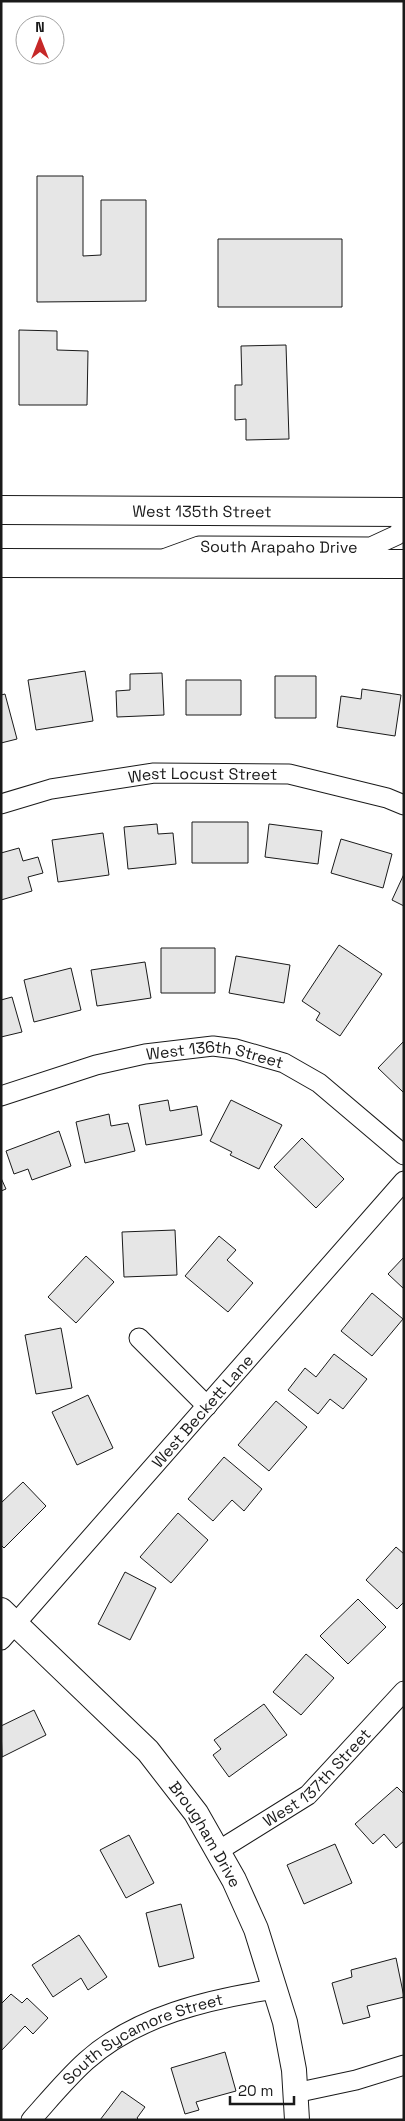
<svg xmlns="http://www.w3.org/2000/svg" width="405" height="2121" viewBox="0 0 405 2121" font-family="'Space Grotesk',sans-serif">
<style>
.building{fill:#e6e6e6;stroke:#1a1a1a}
.lines{fill:none;stroke-linecap:round;stroke-linejoin:round}
.minor-casing{stroke:#1a1a1a;stroke-width:21}
.tertiary-casing{stroke:#1a1a1a;stroke-width:26}
.primary-casing{stroke:#1a1a1a;stroke-width:30}
.minor{stroke:#fff;stroke-width:19}
.tertiary{stroke:#fff;stroke-width:24}
.primary{stroke:#fff;stroke-width:28}
.labels{text-anchor:middle;dominant-baseline:central;stroke-width:4;stroke-linejoin:round;paint-order:stroke}
.street-label{font-size:16px;fill:#1a1a1a;stroke:#fff}
</style>
<rect width="100%" height="100%" fill="#fff"/>
<path class="building" d="M37,176H83V256L101,255V200H146V301L37,302Z
M218,239H342V307H218Z
M19,330L57,331V350L88,351L87,405H19Z
M286,345L289,439L246,440V419L235,420V385H242L241,346Z
M85,671L93,721L36,730L28,680Z
M162,673L164,715L117,717L116,691L130,690V674Z
M275,676H316V718H275Z
M186,680H241V715H186Z
M362,689L401,695L395,736L337,727L341,696L361,699Z
M5,694L17,739L1,743V695Z
M192,822H248V863H192Z
M157,824L158,834L173,833L176,864L128,869L124,827Z
M269,824L322,831L318,864L265,857Z
M103,833L109,875L58,882L52,840Z
M341,839L392,854L383,888L331,873Z
M19,848L23,861L38,857L43,873L28,877L32,891L1,900V853Z
M404,874V906L392,900Z
M339,945L382,974L340,1036L316,1020L320,1013L302,1001Z
M161,948H215V993H161Z
M236,956L290,965L284,1003L229,993Z
M145,962L151,998L97,1006L91,970Z
M71,968L81,1010L34,1022L24,980Z
M12,997L22,1032L1,1037V1000Z
M404,1041V1092H403L378,1068Z
M168,1100L170,1111L197,1106L202,1135L146,1145L139,1105Z
M231,1100L282,1125L259,1169L230,1155L232,1152L210,1141Z
M109,1114L111,1126L128,1123L135,1151L85,1163L76,1122Z
M59,1131L71,1166L32,1180L28,1169L14,1174L6,1151Z
M302,1138L344,1179L316,1208L274,1167Z
M1,1178L6,1189L1,1191Z
M175,1230L177,1275L124,1277L122,1232Z
M219,1236L236,1250L227,1260L253,1283L228,1312L185,1276Z
M86,1256L114,1282L76,1323L48,1297Z
M404,1257V1289L388,1274Z
M372,1293L403,1319L372,1356L341,1331Z
M61,1328L72,1388L36,1394L25,1335Z
M334,1354L367,1379L343,1409L330,1399L318,1414L288,1390L305,1368L316,1377Z
M88,1395L113,1448L77,1465L52,1412Z
M276,1401L307,1427L269,1471L238,1445Z
M224,1457L262,1489L244,1511L232,1500L213,1521L188,1499Z
M23,1482L46,1506L4,1548L1,1545V1503Z
M178,1513L208,1540L171,1583L140,1557Z
M396,1547L404,1554V1602L397,1609L366,1580Z
M125,1572L156,1588L130,1640L98,1624Z
M358,1599L386,1627L348,1664L320,1636Z
M306,1654L334,1678L301,1715L273,1692Z
M264,1704L287,1735L229,1777L213,1755L221,1749L214,1740Z
M34,1710L46,1735L2,1757L1,1726Z
M397,1787L404,1794V1841L396,1848L384,1834L373,1844L355,1824Z
M129,1835L154,1883L126,1898L100,1850Z
M335,1844L352,1883L304,1904L287,1865Z
M181,1904L194,1958L159,1967L146,1913Z
M79,1935L107,1977L88,1990L81,1978L53,1997L32,1965Z
M396,1958L404,1997L367,2006L370,2017L343,2024L332,1983L352,1977L351,1970Z
M11,1994L22,2003L27,1998L48,2018L33,2034L25,2026L1,2051V2004Z
M225,2052L236,2091L196,2102L199,2110L185,2114L171,2068Z
M122,2091L145,2107L137,2118L139,2120H100Z"/>
<g class="lines">
<defs>
<g id="minor">
<path id="s1" d="M166,558L199,546L371,547L397,535L404,525"/>
<path id="s2" d="M1,804L51,789L154,773L289,774L387,798L404,805"/>
<path id="s3" d="M1,1096L96,1065L145,1054L213,1046L236,1049L284,1063L319,1083L404,1155"/>
<path d="M139,1338L207,1406"/>
<path id="s4" d="M1,1640L404,1181"/>
<path id="s5" d="M218,1851L308,1795L404,1691"/>
<path d="M295,2093L356,2080L404,2065"/>
<path id="s6" d="M31,2120C49,2100 66,2079 86,2061C136,2016 209,1999 275,1989"/>
</g>
<g id="tertiary">
<path id="s7" d="M1,1610L148,1751L196,1813L234,1880L256,1929L285,2022L294,2070L297,2120"/>
</g>
<g id="primary">
<path id="s8" d="M1,510L404,512"/>
<path d="M1,563L404,564"/>
</g>
</defs>
<use href="#minor" class="minor-casing"/>
<use href="#tertiary" class="tertiary-casing"/>
<use href="#primary" class="primary-casing"/>
<use href="#minor" class="minor"/>
<use href="#tertiary" class="tertiary"/>
<use href="#primary" class="primary"/>
</g>
<g class="labels">
<g class="street-label">
<text stroke="none"><textPath href="#s8" startOffset="201">West 135th Street</textPath></text>
<text stroke="none"><textPath href="#s1" startOffset="115">South Arapaho Drive</textPath></text>
<text stroke="none"><textPath href="#s2" startOffset="205">West Locust Street</textPath></text>
<text stroke="none"><textPath href="#s3" startOffset="221">West 136th Street</textPath></text>
<text stroke="none"><textPath href="#s4" startOffset="305">West Beckett Lane</textPath></text>
<text stroke="none"><textPath href="#s5" startOffset="124">West 137th Street</textPath></text>
<text stroke="none"><textPath href="#s7" startOffset="305">Brougham Drive</textPath></text>
<text stroke="none"><textPath href="#s6" startOffset="142">South Sycamore Street</textPath></text>
</g>
</g>
<rect width="405" height="2121" fill="none" stroke="#1a1a1a" stroke-width="5"/>
<g transform="translate(40 40)"><circle r="24" fill="#ffffff" stroke="#a3a3a3"/>
<path d="M0-4L9 19L0 12L-9 19Z" fill="#c62828"/>
<text y="-8" font-size="14" font-weight="bold" text-anchor="middle" fill="#1a1a1a">N</text>
</g>
<path d="M230 2096v8h64v-8" fill="none" stroke="#1a1a1a" stroke-width="2.5"/>
<text x="238" y="2096" font-size="15" fill="#1a1a1a" stroke="#ffffff" stroke-width="4" paint-order="stroke">20 m</text>
</svg>
